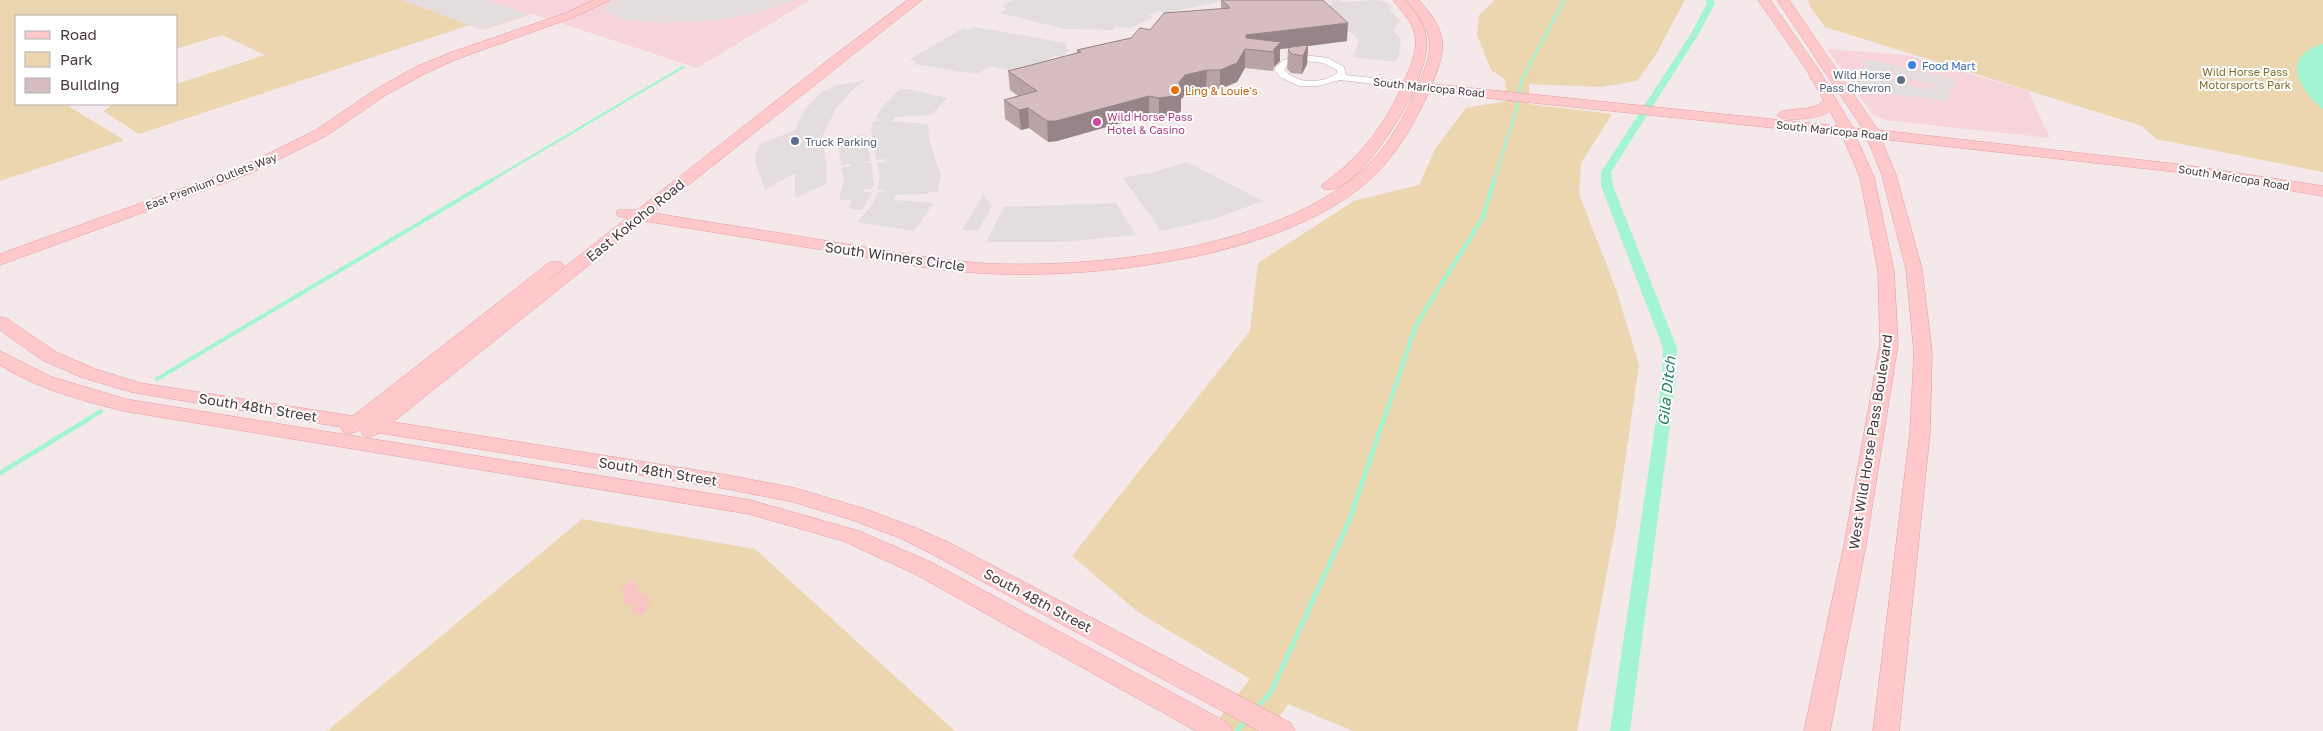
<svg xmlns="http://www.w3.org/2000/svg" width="2323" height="731" viewBox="0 0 2323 731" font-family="'Golos Text',sans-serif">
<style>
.commercial{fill:#f7d3db}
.green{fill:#ebd6b0}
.sand{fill:#fac3c4}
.parking{fill:#e3ddde;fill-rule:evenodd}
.water{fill:#a3f4d3}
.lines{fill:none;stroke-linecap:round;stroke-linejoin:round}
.stream-far2{stroke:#a3f4d3;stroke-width:2.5}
.stream-far1{stroke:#a3f4d3;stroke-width:4}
.stream{stroke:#a3f4d3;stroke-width:4.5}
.canal{fill:#a3f4d3;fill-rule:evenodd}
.street-casing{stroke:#c1aaae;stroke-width:1}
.secondary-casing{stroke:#e09ca1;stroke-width:1}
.street{fill:#fff;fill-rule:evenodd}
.secondary{fill:#ffc8cb;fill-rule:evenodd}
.wall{fill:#b9a3a7}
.shaded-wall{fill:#968488}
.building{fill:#d7bdc2;stroke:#968488}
.shop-dot{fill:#3f7fe0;stroke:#fff;stroke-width:2}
.service-dot{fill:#5c6f8a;stroke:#fff;stroke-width:2}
.food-dot{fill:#e8710a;stroke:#fff;stroke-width:2}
.hotel-dot{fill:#d1479c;stroke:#fff;stroke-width:2}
.labels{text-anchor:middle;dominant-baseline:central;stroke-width:4;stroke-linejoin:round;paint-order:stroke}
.far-shop-label{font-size:11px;fill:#366cbe;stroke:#fff;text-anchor:start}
.far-park-label{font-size:11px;fill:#7e6e26;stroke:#fff}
.far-service-label{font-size:11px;fill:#4e5e75;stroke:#fff;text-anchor:end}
.far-street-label{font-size:11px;fill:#49363a;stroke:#fff}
.far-food-label{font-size:11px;fill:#c56008;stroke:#fff;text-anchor:start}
.far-hotel-label{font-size:11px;fill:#b23c85;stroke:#fff;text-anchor:start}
.street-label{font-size:14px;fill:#49363a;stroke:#fff}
.water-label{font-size:15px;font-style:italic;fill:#217f5b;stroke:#fff}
</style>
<rect width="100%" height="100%" fill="#f5e8ea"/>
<path class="commercial" d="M402,0H810L697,68L533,14L483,30Z
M1827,49L1906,55L2028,91L2050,138L1884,120L1872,114Z"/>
<path class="green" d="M0,0H402L470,25L139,134L103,111L113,104H176V84L265,55L222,35L176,49V16H16V104H65L124,140L0,181Z
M1495,0H1685L1655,56L1637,81L1600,87L1529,84V104L1612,114L1581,163L1579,194L1616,289L1639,365L1616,524L1577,731H1353L1288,704L1270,731H1209L1250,679L1138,612L1072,556L1250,331L1258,263L1354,201L1419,185L1435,149L1466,108L1507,101L1505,79L1491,70L1477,35L1479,15Z
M1808,0H2323V172L2156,139L2142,126L1825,27L1811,8Z
M582,519L755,549L955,731H327Z"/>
<path class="sand" d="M632,580L639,587L636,590L638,595L645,592L650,604L643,615L634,614L632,611L636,604L629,605L622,601L625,594L620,590Z"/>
<path class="parking" d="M405,0H488L527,14L484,29L470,25Z
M617,0H796L752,14L716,20L671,23L628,20L602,11L608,9L603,8Z
M1013,0H1229L1165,13L1160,11L1149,15L1153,17L1131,28L1116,27L1114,30L1064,29L1000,13L1006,10V8L1001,7Z
M1340,0L1342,2L1375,0L1386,2L1393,7L1388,8L1400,21L1393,31L1401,39L1399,55L1395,62L1353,57L1359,40L1323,10L1333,3L1330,1Z
M975,27L1065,43L1067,46L1066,49L1070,50L1060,57L1054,56L1046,61L1008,70L990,66L979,73L961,72L914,64L917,61L909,60L963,28L968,30Z
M1862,60H1871L1956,79L1945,102L1856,87L1854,84L1864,66ZM1874,71L1935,84L1932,90L1871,76Z
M866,80L851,91L836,109L822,137L827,169L826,184L795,198V173L765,190L756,164L755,156L760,144L795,130L804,111L820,93L835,86Z
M900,89H909L947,98L931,115L895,117L892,121L928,124L929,140L941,176L938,192H930L928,194L896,195L894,200L925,202L933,204L914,231L857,222L871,206L878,192L886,191V190H878L880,176L877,163L885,162V159L876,160L871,130L874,121L883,120L875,119L881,108Z
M865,135L871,161L862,163H871L874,184L872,189H864L863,192H873L862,210L852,209L848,207L853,200H839L844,179L841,168L851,166L850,164L841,165L837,138Z
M1187,162L1259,199L1263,201L1214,219L1161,231L1123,178L1154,172Z
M983,195L992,206L978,231L962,230Z
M1116,203L1136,235L1060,242H986L1004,207Z"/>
<path class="water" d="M2323,44V109C2298,89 2280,56 2323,44Z"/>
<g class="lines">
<path class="stream-far2" d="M490,181L683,67
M1494,181L1517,107L1521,81L1564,0"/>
<path class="stream-far1" d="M157,379L492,180
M88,419L101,411
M1384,419L1416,325L1483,217L1494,180"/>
<path class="stream" d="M0,473L90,418
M1256,709L1271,692L1349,521L1384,418
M1237,731L1246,720"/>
<path class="canal" d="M1705,0H1713L1715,3L1700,32L1611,172L1613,186L1677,348L1676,379L1630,731H1610L1662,379L1663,348L1601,186V172L1692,32L1707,3Z"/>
<defs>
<path id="street" d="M1304,55L1328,58L1344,67L1346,75L1409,82L1414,85L1409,88L1340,80L1318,86H1299L1280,77L1274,69L1283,60ZM1304,61L1323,63L1337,70V73C1323,84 1296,85 1284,69L1289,64Z"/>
<path id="secondary" d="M594,0H610L574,17L460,58L428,72L386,95L326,136L251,173L0,265V254L241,167L316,130L376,89L418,66L452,52L566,13Z
M908,0H922L653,213C714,223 774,232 834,242C882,250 930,259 979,263C1094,270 1284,249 1369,164C1390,143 1404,117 1416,90H1414C1403,114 1354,197 1324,189L1321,186L1324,183C1362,156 1387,122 1405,79C1411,65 1418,51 1415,35C1412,21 1402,12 1393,0H1405C1432,30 1431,47 1417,82L1419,83C1437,42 1432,34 1407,0H1419C1447,32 1448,46 1432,84L1838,126L1830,111C1822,118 1784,123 1777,115C1786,105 1809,114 1824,101L1806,69L1758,0H1770L1818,69L1853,128L1863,129L1777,0H1789L1878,130L2185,165L2323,186V196L2185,173L1881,139L1896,175L1922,269L1932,352L1930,432L1899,731H1873L1910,432L1914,352L1906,269L1882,175L1867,138L1856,137L1874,177L1894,271L1898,344L1866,545L1830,731H1804L1844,545L1880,344L1878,271L1860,177L1842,135L1429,92C1413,126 1395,158 1366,183C1277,259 1092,280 979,273C929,270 880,260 830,251C768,241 706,231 644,221L393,422L727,475L795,488L865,509L916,528L948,542L1291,723L1295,731H1259L932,554L900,538L849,519L793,502L727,489L380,433L370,437L363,435L360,430L350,434L343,432L341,427L131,392L81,377L42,360L0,330V317L6,318L56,352L95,369L140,383L353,416L550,262H562L564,266L562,270L537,289L627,218L618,216L616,213L618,210H637L832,57Z
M0,351L52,377L125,399L750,500L859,531L931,562L1228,723L1232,731H1196L915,574L843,541L749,514L123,411C81,400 37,389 0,365Z"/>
</defs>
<use href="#street" class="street-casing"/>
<use href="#secondary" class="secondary-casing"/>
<use href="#street" class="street"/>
<use href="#secondary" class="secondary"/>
</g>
<path class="wall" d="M1221,0H1323L1347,41L1308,46L1307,64L1302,74L1291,73L1287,69L1288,50L1290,48L1280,49V61L1274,67L1273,71L1245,68L1237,82L1220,89H1206L1185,95L1181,99V111L1175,116L1159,118L1149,115L1057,141L1048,142L1029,128L1021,130L1005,119L1004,100L1018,96L1010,90L1008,71L1077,53V50L1131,38L1150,30L1221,9Z"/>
<path class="shaded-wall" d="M1348,23L1347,41L1308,46L1307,64L1302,74L1303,56L1308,46L1280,49V61L1274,67V52L1245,49V68L1237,82L1220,89V70L1246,35Z
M1207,70L1206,89L1185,95L1181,99V111L1175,116L1159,118V98L1179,82L1185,75Z
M1149,96V115L1057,141L1048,142L1047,121Z
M1028,108L1029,128L1021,130L1019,110Z"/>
<path class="building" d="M1222,0H1323L1348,23L1246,35V38L1281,42L1274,49V52L1245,49L1237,63L1220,70H1207L1185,75L1179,82L1181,91L1175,96L1159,98L1149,96L1056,121H1047L1028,108L1019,110L1004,100L1037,91L1008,71L1081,52L1077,50L1131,38L1140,28L1150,30L1164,13L1230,8Z
M1308,45L1303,56L1292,54L1288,50L1291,47Z"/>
<circle class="shop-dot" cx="1912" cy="65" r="5"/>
<g class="service-dot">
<circle cx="1901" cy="80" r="5"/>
<circle cx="795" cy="141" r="5"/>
</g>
<circle class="food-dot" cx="1175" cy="90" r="5"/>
<circle class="hotel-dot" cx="1097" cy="122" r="5"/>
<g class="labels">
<g class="far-shop-label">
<text x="1922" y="65">Food Mart</text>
</g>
<g class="far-park-label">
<text x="2245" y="71">Wild Horse Pass<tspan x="2245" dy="13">Motorsports Park</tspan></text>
</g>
<g class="far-service-label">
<text x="1891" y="74">Wild Horse<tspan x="1891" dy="13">Pass Chevron</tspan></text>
<text x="805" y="141" text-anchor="start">Truck Parking</text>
</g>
<g class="far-street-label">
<text transform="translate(1429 87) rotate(6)">South Maricopa Road</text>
<text transform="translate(1832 130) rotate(6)">South Maricopa Road</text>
<text transform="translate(2234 177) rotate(9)">South Maricopa Road</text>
<text transform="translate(211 181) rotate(-21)">East Premium Outlets Way</text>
</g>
<g class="far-food-label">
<text x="1185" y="90">Ling &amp; Louie's</text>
</g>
<g class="far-hotel-label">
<text x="1107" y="116">Wild Horse Pass<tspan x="1107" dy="13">Hotel &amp; Casino</tspan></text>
</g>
<g class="street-label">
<text transform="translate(635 220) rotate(-39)">East Kokoho Road</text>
<text transform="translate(895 256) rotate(8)">South Winners Circle</text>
<text transform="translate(258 407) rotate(9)">South 48th Street</text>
<text transform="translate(1870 442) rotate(-81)">West Wild Horse Pass Boulevard</text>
<text transform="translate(658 471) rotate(9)">South 48th Street</text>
<text transform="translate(1038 600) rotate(28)">South 48th Street</text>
</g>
<g class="water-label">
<text transform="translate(1666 391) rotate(-84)">Gila Ditch</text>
</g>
</g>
<rect x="15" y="15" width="162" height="90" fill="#ffffff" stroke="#b6afb0"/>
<rect x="25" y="31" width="25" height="8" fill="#ffc8cb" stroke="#b6afb0"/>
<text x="60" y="40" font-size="15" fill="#49363a">Road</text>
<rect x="25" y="52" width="25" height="15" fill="#ebd6b0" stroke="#b6afb0"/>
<text x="60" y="65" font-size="15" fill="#49363a">Park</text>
<rect x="25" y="78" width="25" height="15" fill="#d7bdc2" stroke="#b6afb0"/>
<text x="60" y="90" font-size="15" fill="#49363a">Building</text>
</svg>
